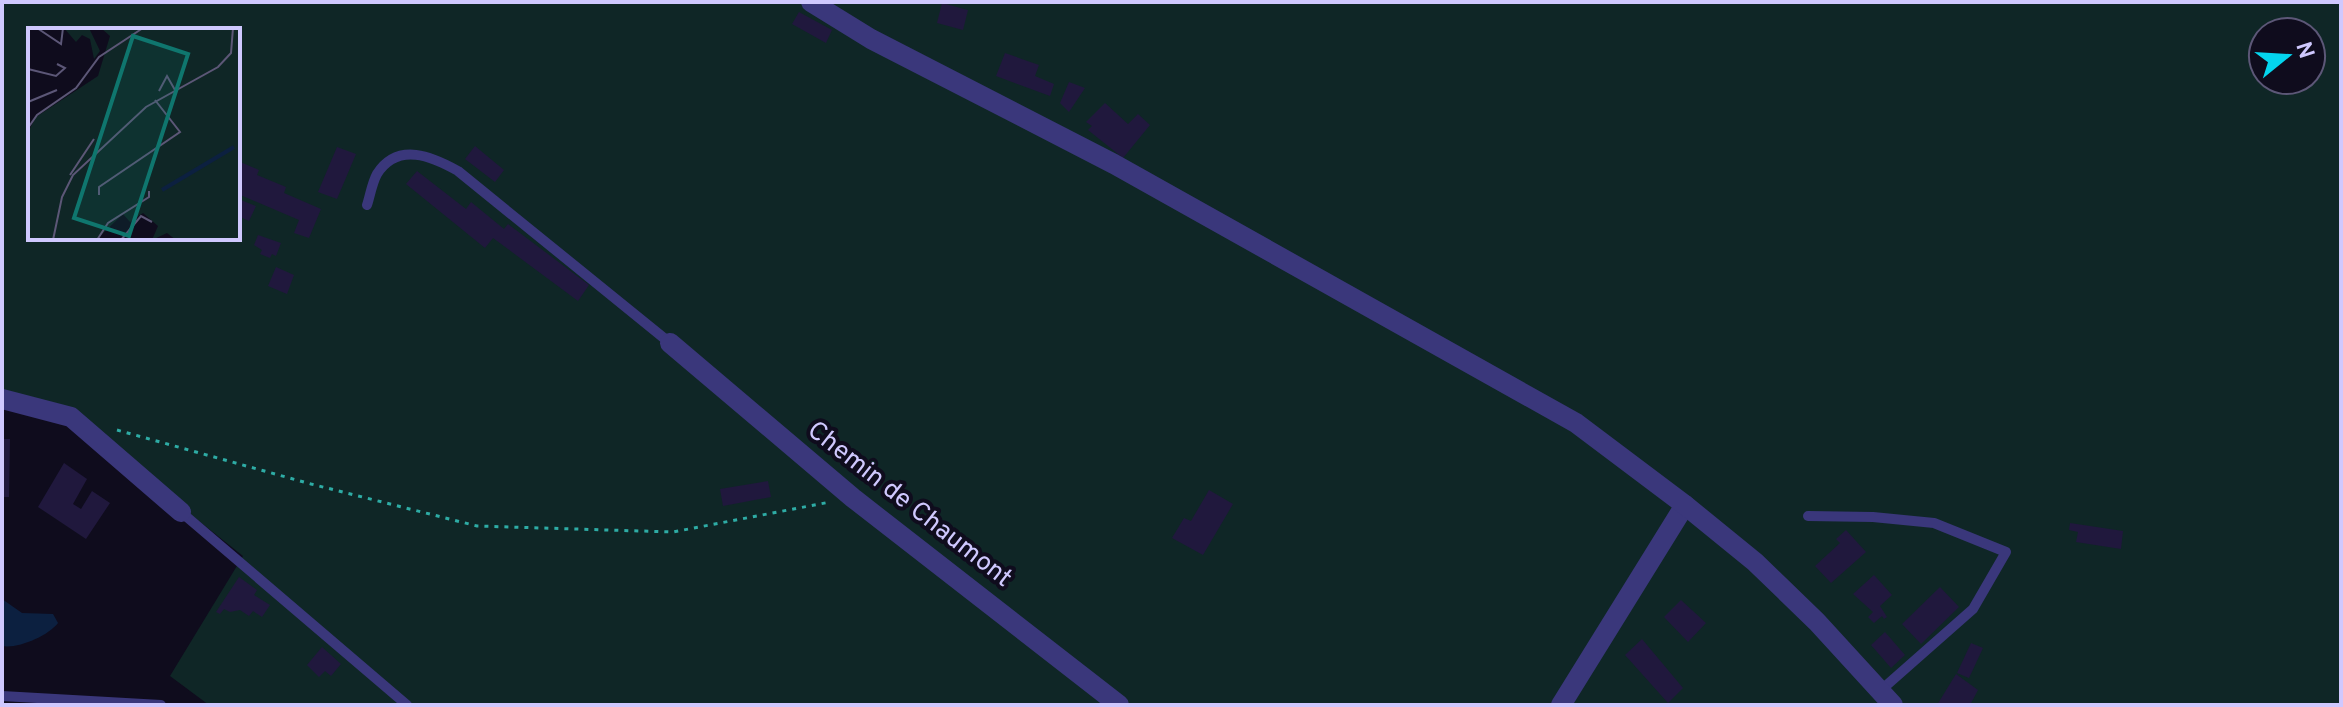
<svg xmlns="http://www.w3.org/2000/svg" width="2343" height="707" viewBox="0 0 2343 707" font-family="Overpass,sans-serif">
<style>
.green{fill:#0f2626;fill-rule:evenodd}
.water{fill:#0c2040}
.building{fill:#20183d}
.lines{fill:none;stroke-linecap:round;stroke-linejoin:round}
.path{stroke:#2eaca5;stroke-width:3;stroke-dasharray:4 6;stroke-linecap:butt}
.service{stroke:#3a377b;stroke-width:10}
.minor{stroke:#3a377b;stroke-width:20}
.tertiary{stroke:#3a377b;stroke-width:20}
.labels{text-anchor:middle;dominant-baseline:central;stroke-width:8;stroke-linejoin:round;paint-order:stroke}
.street-label{font-size:26px;fill:#cfc8fe;stroke:#0f0c1d}
.inset-river{fill:none;stroke:#0c2040;stroke-width:4}
.inset-road{fill:none;stroke:#5c5777;stroke-width:2}
.view{fill:#0f766e;fill-opacity:0.15;stroke:#0f766e;stroke-width:4}
.inset-edge{fill:none;stroke:#cfc8fe;stroke-width:4}
</style>
<rect width="100%" height="100%" fill="#0f0c1d"/>
<path class="green" d="M2,2H2341V705H209L170,676L243,556L68,417L2,398ZM30,30H238V238H30ZM2263,32H2311V80H2263Z"/>
<path class="water" d="M2,599L22,613L53,614L58,623C48,636 18,649 2,646Z"/>
<path class="building" d="M942,3L968,10L963,30L937,23Z
M799,12L832,30L826,43L792,24Z
M1005,53L1039,65L1035,76L1054,84L1050,96L996,76Z
M1069,82L1085,88L1069,112L1060,103Z
M1105,103L1128,124L1138,114L1150,125L1123,158L1088,130L1092,126L1086,122Z
M475,146L504,170L495,182L465,159Z
M337,147L356,154L337,199L318,192Z
M238,161L259,170L257,175L286,187L284,193L321,209L309,238L294,233L299,220L238,194Z
M417,171L466,209L471,202L504,229L508,224L589,285L578,301L493,238L485,248L406,184Z
M238,199L256,206L249,221L238,216Z
M258,235L281,243L276,256L272,254L270,258L260,254L262,250L254,245Z
M276,267L294,275L287,294L268,286Z
M2,439H10L9,497H2Z
M64,463L87,479L73,504L81,509L92,491L110,503L86,539L38,507Z
M768,481L771,497L723,506L720,489Z
M1209,490L1233,504L1203,555L1172,538L1184,518L1191,521Z
M2070,523L2123,531L2121,549L2076,542L2078,532L2069,530Z
M1846,530L1866,552L1831,583L1815,566L1840,543L1836,539Z
M1874,575L1892,595L1880,606L1887,617L1884,619L1882,616L1874,623L1868,617L1873,612L1853,594Z
M239,577L257,590L254,595L270,605L262,617L253,611L249,616L240,610L230,612L224,609L220,614L216,612Z
M1940,587L1959,607L1921,644L1902,624Z
M1681,600L1706,623L1688,642L1664,617Z
M1885,632L1905,655L1891,668L1871,645Z
M1642,639L1683,688L1668,703L1625,655Z
M1971,643L1983,648L1969,678L1957,673Z
M322,647L341,664L331,676L325,671L319,677L307,665Z
M1956,674L1978,690L1970,705H1937Z"/>
<g class="lines">
<path class="path" d="M117,430L311,484L477,526L673,532L830,502"/>
<path class="service" d="M367,205C370,196 372,183 377,174C398,141 433,157 458,171L670,343
M181,512L407,705
M1808,516L1873,517L1934,523L2006,552L1973,609L1880,691
M2,696L161,705"/>
<path class="minor" d="M670,343L853,498L1119,705
M2,399L71,417L181,512
M1561,705L1685,505"/>
<path class="tertiary" d="M811,2L871,39L1114,164L1576,423L1685,505L1755,562L1817,622L1893,705"/>
</g>
<g class="labels">
<g class="street-label">
<text transform="translate(909 505) rotate(38)">Chemin de Chaumont</text>
</g>
</g>
<g transform="translate(28 28)">
<rect width="212" height="212" fill="#0f0c1d"/>
<path d="M36,0H61L72,23L66,31L62,11L54,7L48,14ZM73,0H212V212H148L139,205L124,212L130,198L115,185L102,194L95,186L68,212H0V104L8,89L70,48L82,8Z" fill="#0f2626"/>
<path class="inset-river" d="M134,162L206,119"/>
<path class="inset-road" d="M9,0L33,16L35,0M0,41L28,48L37,40L29,36M131,63L139,48L147,62M0,74L29,62M0,100L9,87L48,60L71,29L115,0M42,147L66,111M71,167V159L152,104L127,72M25,212L34,169L45,147L118,79L190,39L203,25L205,0M69,212L80,195L121,169V163M93,212L113,188L124,194"/>
<path class="view" d="M105,8L160,26L101,208L46,190Z"/>
<rect width="212" height="212" class="inset-edge"/>
</g>
<rect width="2343" height="707" fill="none" stroke="#cfc8fe" stroke-width="8"/>
<g transform="translate(2287 56) rotate(72)"><circle r="38" fill="#0f0c1d" stroke="#5c5777" stroke-width="2"/>
<path d="M0-6L14 30L0 20L-14 30Z" fill="#04d5ee"/>
<text y="-12" font-size="22" font-weight="bold" text-anchor="middle" fill="#cfc8fe">N</text>
</g>
</svg>
